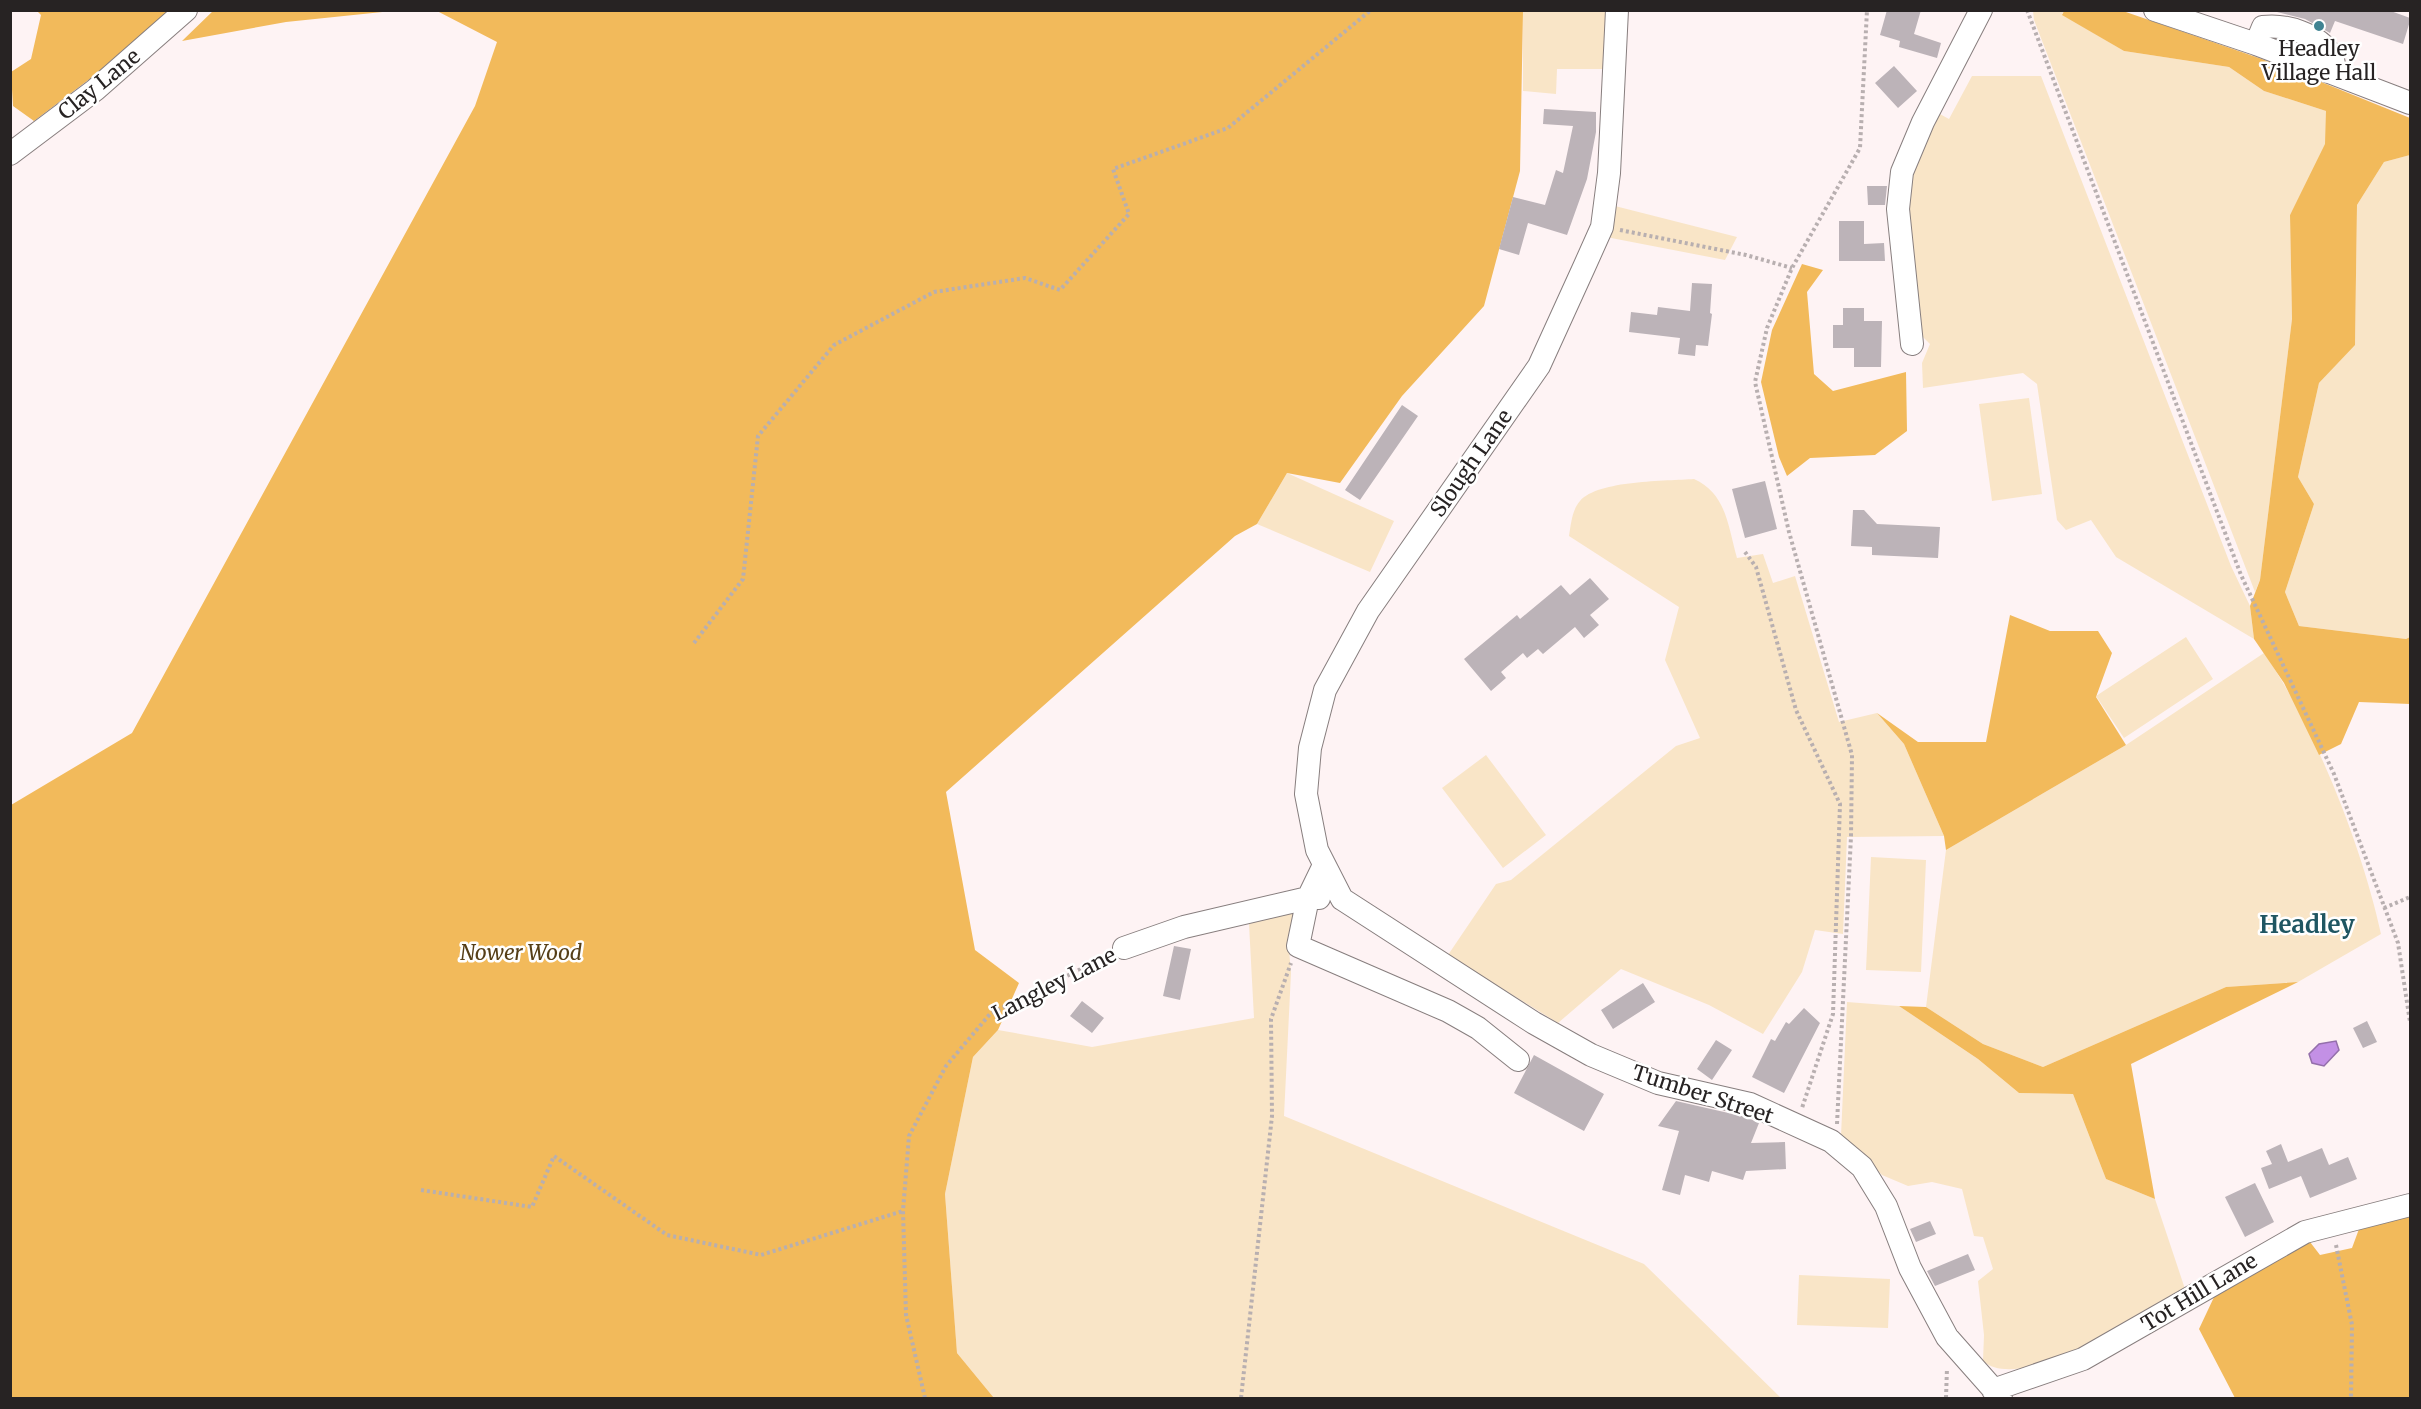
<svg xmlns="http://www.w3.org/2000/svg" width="2421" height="1409" viewBox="0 0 2421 1409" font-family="Merriweather,serif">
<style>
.green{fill:#f9e5c7}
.forest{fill:#f2ba5b}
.water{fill:#c390e5;stroke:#946fab;stroke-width:1.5}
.building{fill:#bcb3b8}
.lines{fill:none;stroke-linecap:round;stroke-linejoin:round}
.minor-casing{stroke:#877e7e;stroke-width:24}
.path{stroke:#b8afb0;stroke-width:4;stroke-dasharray:3 3;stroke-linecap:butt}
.minor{stroke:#fff;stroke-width:22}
.poi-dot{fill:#3f8392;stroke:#fff;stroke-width:2}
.labels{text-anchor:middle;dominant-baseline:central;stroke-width:5;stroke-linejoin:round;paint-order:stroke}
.poi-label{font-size:21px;fill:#272323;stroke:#fff}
.street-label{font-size:21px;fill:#272323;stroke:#fff}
.park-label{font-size:21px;font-style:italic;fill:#563f18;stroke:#fff}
.quarter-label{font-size:24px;font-weight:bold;fill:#1f5662;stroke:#fff}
</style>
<rect width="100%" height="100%" fill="#fef3f4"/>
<path class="green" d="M1523,11H1605L1606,69H1557L1556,94L1523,91Z
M2033,11H2064L2062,14L2124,51L2229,67L2264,91L2326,111V144L2290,215L2292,319L2260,580L2255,592L2034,20Z
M1972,76H2041L2231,566L2250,606L2254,639L2116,557L2091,520L2066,530L2057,520L2037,384L2023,373L1923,388L1922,363L1930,344L1919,333L1909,247V184L1936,112L1949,119Z
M2410,155V637L2406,639L2299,626L2285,592L2314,504L2298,477L2319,383L2355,344L2357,205L2384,162Z
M1611,205L1737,237L1725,260L1606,237Z
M2029,398L2042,494L1992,501L1979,404Z
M1287,473L1394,521L1370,572L1257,524Z
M1694,479C1727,494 1728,527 1737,558L1763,554L1773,583L1795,576L1839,722L1877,713L1904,744L1944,836L1847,837L1843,934L1815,930L1802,972L1763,1034L1709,1005L1621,969L1558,1023L1448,955L1496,884L1511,880L1676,746L1700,738L1665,660L1679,607L1569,536C1571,524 1572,510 1580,501C1598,480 1667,481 1694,479Z
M2186,637L2213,679L2124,738L2096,696Z
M2264,653C2315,727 2362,846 2381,934L2298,982L2226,987L2043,1067L1983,1044L1926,1007L1946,850L2126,745Z
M1486,755L1546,835L1503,868L1442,788Z
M1871,857L1926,860L1921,972L1866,970Z
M1300,905L1288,938L1291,973L1284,1116L1644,1264L1781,1398H994L957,1353L945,1194L973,1057L998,1030L1092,1047L1254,1018L1249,924Z
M1847,1002L1899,1006L1978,1059L2019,1093L2073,1094L2106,1179L2155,1199L2186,1292C2146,1314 2021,1395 1983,1361L1984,1335L1978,1281L1993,1269L1983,1237L1974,1236L1962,1189L1932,1182L1908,1186L1882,1175L1861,1153L1841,1136Z
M1799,1275L1890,1279L1888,1328L1797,1325Z"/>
<path class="forest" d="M214,10H392V11L286,22L182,41Z
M37,11H170L128,50L34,121L13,106L11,72L31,59L41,15Z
M437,11H1523L1520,171L1484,306L1402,396L1340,483L1287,473L1257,524L1235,536L946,792L975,950L1019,983L998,1030L973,1057L945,1194L957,1353L994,1398H11V805L132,733L475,106L497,42Z
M2064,11H2123L2282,66L2410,118V155L2384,162L2357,205L2355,345L2319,383L2298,477L2314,504L2285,592L2299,626L2406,639L2410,637V704L2359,702L2341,744L2319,755L2284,683L2254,639L2250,606L2260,580L2292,319L2290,215L2325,144L2326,111L2264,91L2229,67L2124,51L2062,15Z
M1802,264L1823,270L1807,292L1814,374L1833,391L1906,372L1907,431L1875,455L1810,458L1787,476L1779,457L1761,382L1772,330Z
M2010,615L2050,631H2098L2112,653L2096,697L2126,745L1946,850L1944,836L1904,744L1877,713L1918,742H1986Z
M2298,982L2131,1064L2155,1199L2106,1179L2073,1094L2019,1093L1978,1059L1899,1006L1926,1007L1983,1044L2043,1067L2226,987Z
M2410,1211V1398H2235L2199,1329L2215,1295L2252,1270L2310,1242L2320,1255L2352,1248L2359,1229Z"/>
<path class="water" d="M2336,1041L2339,1050L2324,1066L2312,1063L2309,1054L2319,1044Z"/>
<path class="building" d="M1887,10H1921L1914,34L1941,43L1937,58L1899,47L1900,41L1880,35Z
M2269,10H2388L2410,18V21L2403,44L2335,21L2330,33L2305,19Z
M1894,66L1917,91L1898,108L1875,83Z
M1544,109L1596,112V132L1587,179L1567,235L1528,223L1519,255L1499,249L1513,197L1545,205L1556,170L1563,173L1573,126L1543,124Z
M1867,186H1887L1885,205H1868Z
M1839,221H1864V244L1884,243L1885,261H1839Z
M1692,283L1712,284L1710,313L1712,314L1708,346L1696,345L1695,356L1678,354L1680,338L1629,332L1631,312L1657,315L1658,307L1690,311Z
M1843,308H1864V321H1882L1881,367H1854V348H1833V325H1843Z
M1402,405L1418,416L1360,500L1345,490Z
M1765,481L1777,529L1745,538L1732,489Z
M1853,510H1864L1877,524L1940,527L1938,558L1872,555V547L1851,546Z
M1590,578L1609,599L1590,615L1599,625L1584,638L1575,627L1543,654L1538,649L1527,658L1523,653L1501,672L1506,678L1491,691L1464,659L1517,615L1520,619L1561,585L1570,595Z
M1174,946L1191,949L1180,1000L1163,996Z
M1643,983L1655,1002L1613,1029L1601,1010Z
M1082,1001L1104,1018L1092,1033L1070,1016Z
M1804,1008L1820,1023L1784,1093L1752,1077L1771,1039L1775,1041L1786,1022L1789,1024Z
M2367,1021L2377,1042L2363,1048L2353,1028Z
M1716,1040L1732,1050L1712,1080L1697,1069Z
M1534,1055L1604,1094L1584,1131L1514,1093Z
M1676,1101L1746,1117L1759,1123L1751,1143L1785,1142L1786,1169L1746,1171L1743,1180L1712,1171L1709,1182L1685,1175L1680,1195L1662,1190L1679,1131L1658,1126Z
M2281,1144L2288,1162L2322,1148L2329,1165L2348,1157L2357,1179L2310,1198L2301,1176L2269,1189L2261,1168L2272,1164L2266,1151Z
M2255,1183L2274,1222L2245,1237L2225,1197Z
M1930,1221L1936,1234L1916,1242L1910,1229Z
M1968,1254L1975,1270L1935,1286L1927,1271Z"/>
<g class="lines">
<defs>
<path id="minor" d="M2155,10L2256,44L2410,103
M2256,44L2263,27C2285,24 2319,34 2331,55C2335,61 2334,68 2335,74
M10,154L95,90L186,10
M1912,344L1898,209L1902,172L1923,122L1981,10
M1324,865L1308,898L1298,946L1448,1011L1478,1028L1518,1060
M1342,899L1317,850L1306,794L1310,748L1325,690L1368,611L1539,366L1585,265L1602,227L1609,173L1617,10
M1342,899L1534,1023L1591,1055L1658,1083L1750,1104L1831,1141L1862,1167L1886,1206L1910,1268L1947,1337L2001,1398
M1124,948L1184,927L1308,898H1319
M1993,1390L2083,1359L2305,1232L2410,1205"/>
</defs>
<use href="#minor" class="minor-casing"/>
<path class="path" d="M2027,10L2241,575L2334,774L2398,943L2410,1022
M1620,230L1746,255L1792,268
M1745,552L1756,567L1796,710L1840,804L1833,1014L1802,1108
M694,643L743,579L758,436L834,345L934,292L1025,278L1060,290L1129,214L1113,169L1228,128L1371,10
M2384,908L2410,897
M1837,1124L1851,836L1852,755L1789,532L1755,382L1767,328L1792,268L1860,148L1867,10
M421,1190L532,1207L554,1156L667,1235L761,1255L903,1211
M2336,1245L2352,1325L2351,1398
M925,1398L906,1315L903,1211L909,1136L946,1066L990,1014L1107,956
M1241,1398L1272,1116L1271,1019L1291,963
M1946,1398L1947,1368"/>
<use href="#minor" class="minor"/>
</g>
<circle class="poi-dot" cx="2319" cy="26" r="6"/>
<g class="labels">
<g class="poi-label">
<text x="2319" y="48">Headley<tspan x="2319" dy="24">Village Hall</tspan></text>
</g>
<g class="street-label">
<text transform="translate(99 84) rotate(-39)">Clay Lane</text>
<text transform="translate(1471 463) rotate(-55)">Slough Lane</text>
<text transform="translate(1054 984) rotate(-27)">Langley Lane</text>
<text transform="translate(1703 1094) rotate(18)">Tumber Street</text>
<text transform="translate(2199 1292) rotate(-31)">Tot Hill Lane</text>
</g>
<g class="park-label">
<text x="521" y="952">Nower Wood</text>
</g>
<g class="quarter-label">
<text x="2307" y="924">Headley</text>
</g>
</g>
<rect width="2421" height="1409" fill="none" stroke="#272323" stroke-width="24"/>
</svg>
